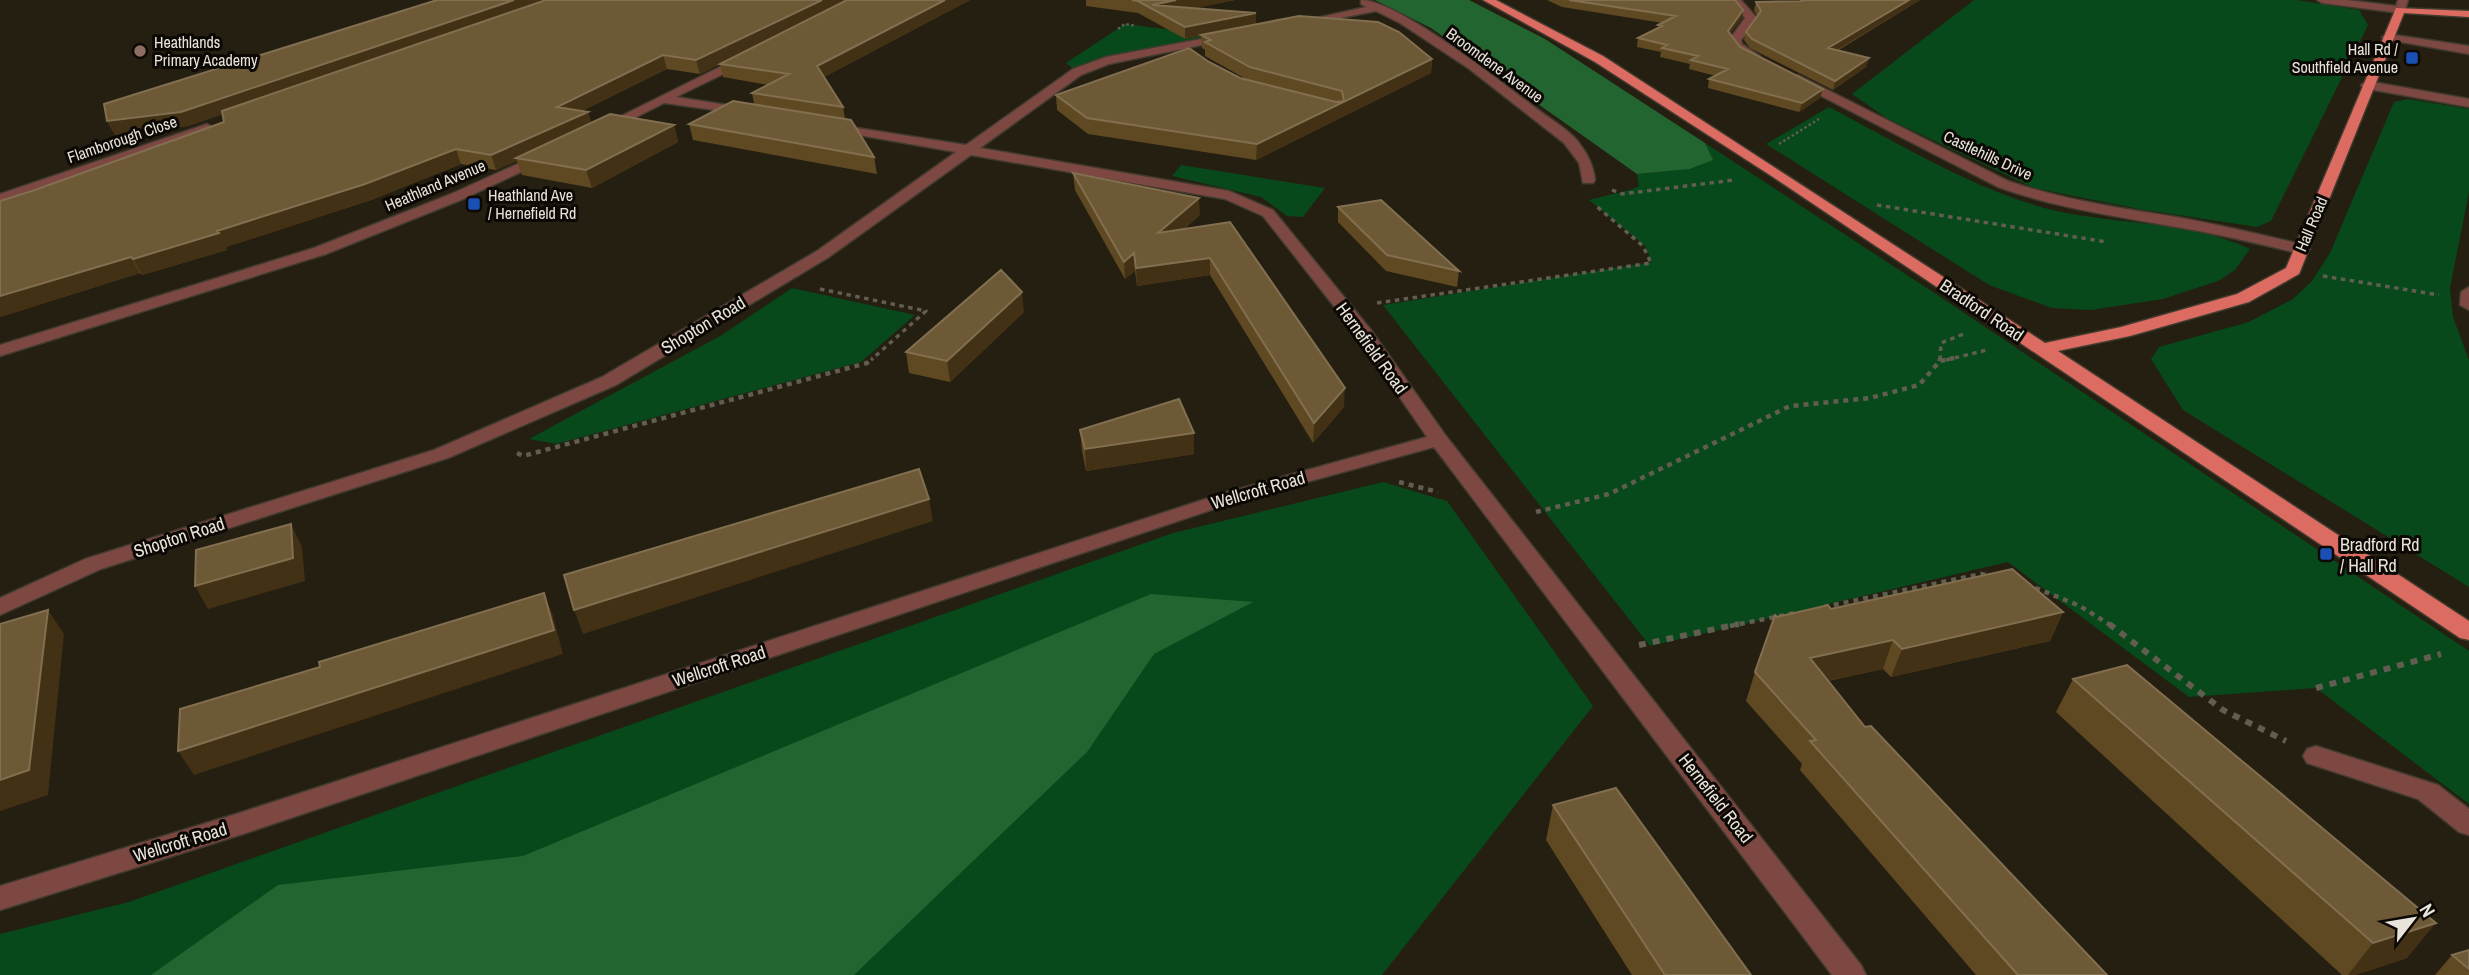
<svg xmlns="http://www.w3.org/2000/svg" width="2469" height="975" viewBox="0 0 2469 975" font-family="'Archivo Narrow',sans-serif">
<style>
.green{fill:#07491a}
.forest{fill:#236530}
.lines{fill:none;stroke-linecap:round;stroke-linejoin:round}
.minor-casing{stroke:#403b2e;stroke-width:3}
.major-casing{stroke:#403b2e;stroke-width:3}
.path-far3{stroke:#625d51;stroke-width:2.5;stroke-dasharray:2.5 2.5;stroke-linecap:butt}
.path-far2{stroke:#625d51;stroke-width:3.5;stroke-dasharray:4.5 4.5;stroke-linecap:butt}
.path-far1{stroke:#625d51;stroke-width:4.5;stroke-dasharray:5 5;stroke-linecap:butt}
.path{stroke:#625d51;stroke-width:6;stroke-dasharray:7 7;stroke-linecap:butt}
.minor{fill:#7e4842;fill-rule:evenodd}
.major{fill:#dc6c61;fill-rule:evenodd}
.wall{fill:#5f4923}
.shaded-wall{fill:#423114}
.building{fill:#6e5937;stroke:#816f50;stroke-width:2}
.education-dot{fill:#8d6e63;stroke:#0c0905;stroke-width:2.5}
.transit-dot{fill:#1a4fb4;stroke:#0c0905;stroke-width:2.5}
.labels{text-anchor:middle;dominant-baseline:central;stroke-width:6;stroke-linejoin:round;paint-order:stroke}
.far-poi-label{font-size:16px;fill:#e8e4db;stroke:#0c0905;text-anchor:start}
.far-street-label{font-size:16px;fill:#e8e4db;stroke:#0c0905}
.street-label{font-size:18px;fill:#e8e4db;stroke:#0c0905}
.poi-label{font-size:18px;fill:#e8e4db;stroke:#0c0905;text-anchor:start}
</style>
<rect width="100%" height="100%" fill="#251f12"/>
<path class="green" d="M1974,0H2297L2359,10L2368,25L2271,221L2257,227L2139,209L2034,188L1888,119L1852,94Z
M1125,24L1230,37L1106,61L1077,72L1066,63Z
M2408,99L2469,109V192L2450,288L2453,317L2469,360V587L2183,410L2151,359L2159,347L2249,322L2293,299L2312,281L2330,253L2394,102Z
M1829,107C1902,145 1977,192 2057,211C2121,225 2191,221 2250,249L2235,270L2218,281L2163,299L2091,310L2052,308L1989,285L1766,144Z
M1705,143L1936,294L2469,651V804L2316,688L2189,697L2008,562L1650,646L1383,305L1652,262L1645,246L1589,200L1633,189L1639,186L1637,174L1690,169L1712,160Z
M1181,165L1325,188L1303,217L1287,216L1261,197L1172,176Z
M792,288L915,315L861,362L556,444L529,439L722,335Z
M1383,482L1447,501L1593,706L1382,975H0V934L129,902L1173,533Z"/>
<path class="forest" d="M1375,0H1469L1545,39L1705,143L1713,160L1690,169L1637,174L1431,28Z
M1151,594L1253,602L1154,654L1087,752L854,975H151L278,885L523,856Z"/>
<g class="lines">
<defs>
<path id="minor" d="M1361,0C1398,0 1504,84 1537,109C1549,118 1564,127 1575,138C1586,151 1593,163 1595,180L1593,183H1583L1579,163L1564,143L1468,68L1400,23L1376,11L1300,26L1294,23L1366,7L1361,4Z
M1730,0H1741L1757,18L1753,27L1741,40L1742,44L1760,56V62C1748,63 1733,51 1729,40L1745,18Z
M2317,0H2347L2396,6L2398,0H2408L2405,10L2400,13L2322,3Z
M1227,34L1231,35V39L1109,64L1081,75L980,148L1229,191L1273,210L1371,330L1446,436L1861,965L1866,975H1832L1434,447L1238,501L246,833L0,910V886L236,814L1224,493L1427,437L1359,338L1263,216L1225,199L971,155L829,257L616,385L448,458L101,569L0,615V598L85,559L434,450L602,377L817,251L956,152L830,130L823,126L825,123L966,145L1073,69L1106,57Z
M2388,34L2469,46V54L2384,39L2382,37Z
M746,54L752,58L750,61L676,97L746,108L751,109V115L664,103L607,132H597L595,129Z
M1798,75L2008,181C2063,200 2119,208 2176,217C2220,225 2264,235 2308,246L2310,249L2302,254C2260,244 2218,234 2176,227C2116,216 2056,208 1998,187L1794,82V76Z
M2367,81L2469,99V107L2363,88L2361,85Z
M207,124L214,128L212,131L0,203V194Z
M544,152L551,156L549,159L461,200L326,254L0,356V345L314,248L451,194Z
M2469,287V310L2460,305L2461,292Z
M2316,746L2438,785L2469,809V835L2459,832L2418,799L2307,763L2303,756L2307,749Z"/>
<path id="major" d="M1483,0H1496L1603,56L2045,343L2121,327L2237,294L2286,268L2396,8L2469,11V17L2404,13L2299,274L2249,302L2130,336L2058,351L2469,621V640L2460,638L1773,177L1595,62Z"/>
</defs>
<use href="#minor" class="minor-casing"/>
<use href="#major" class="major-casing"/>
<path class="path-far3" d="M1118,29L1125,24L1136,26
M1779,144L1819,119"/>
<path class="path-far2" d="M1612,190L1622,194L1734,180
M1877,205L2107,242
M2323,276L2439,295
M820,289L926,311L871,360
M1377,303L1651,263L1643,246L1595,205
M1940,360L1941,343L1966,333
M1946,360L1987,350"/>
<path class="path-far1" d="M1940,361V358
M517,453L523,456L867,363L873,358
M1399,482L1438,492
M1536,512L1609,494L1790,406L1870,398L1919,385L1940,361L1954,358
M2026,584L2080,606L2112,626
M1824,607L1981,574L1990,576
M1730,626L1795,613"/>
<path class="path" d="M2109,624L2223,710L2286,741
M1639,645L1739,624
M2316,688L2441,654"/>
<use href="#minor" class="minor"/>
<use href="#major" class="major"/>
</g>
<path class="wall" d="M970,0L824,77L843,107L845,119L874,157L877,174L693,140L689,124L754,104L752,93L769,85L723,77L720,64L700,74L667,69L582,111L588,112L591,123L674,125L678,142L592,188L522,175L517,161L496,170L461,164L371,200L226,247L227,250L142,275L140,273L0,317V201L35,190L224,122L223,114L188,126L115,135L107,121Z
M1086,0H1235L1195,8L1256,13V24L1432,59L1431,73L1256,160L1088,134L1057,110L1056,95L1209,62L1240,78L1246,79L1205,56V50L1202,48L1201,36L1185,39L1138,13L1086,6Z
M1547,0H1735L1743,10L1742,18L1730,34L1740,47L1820,98L1799,112L1708,88L1709,79L1716,76L1689,69L1690,64L1660,57L1661,52L1637,47L1638,38L1658,28V25L1663,23L1562,7Z
M1920,0L1837,51L1869,58L1866,67L1833,90L1750,48L1744,40L1746,32L1757,16L1754,10L1756,2Z
M1073,173L1200,215L1184,229L1344,407L1313,443L1210,275L1137,286L1135,271L1125,279L1075,190Z
M1338,207L1459,271L1457,287L1386,271L1338,222Z
M1024,312L950,382L909,373L906,352Z
M1080,430L1194,433V454L1086,471L1082,451Z
M1831,609L2063,612L2050,641L1891,677L1883,669L1828,681L1865,727L2107,975H1976L1800,770L1802,764L1746,701L1755,672L1777,617Z
M2073,679L2407,958L2355,975H2342L2056,712Z
M1553,805L1751,975H1632L1546,840Z
M2469,950V975H2435L2452,955Z"/>
<path class="shaded-wall" d="M514,0H554L188,126L115,135L107,121Z
M822,0H849L700,74L696,60Z
M945,0H970L820,79L817,66Z
M1176,0H1235L1164,15L1152,5Z
M1909,0H1920L1825,57L1828,48Z
M1743,10L1742,18L1726,40L1728,31Z
M1256,13V26L1201,35V36L1185,39V27Z
M663,55L667,69L562,121L557,107Z
M1869,58L1866,67L1833,90L1835,81Z
M1432,59L1431,73L1256,160L1257,144Z
M1823,89L1820,98L1799,112L1802,103Z
M588,112L592,126L516,158L517,161L496,170L491,155Z
M674,125L678,142L592,188L586,170Z
M456,149L461,164L371,200L226,247L227,250L142,275L133,259Z
M1199,198L1200,215L1159,250L1158,233Z
M1134,253L1135,271L1125,279L1124,262Z
M131,257L140,273L0,317V296Z
M1210,258V275L1137,286L1136,268Z
M1022,292L1024,312L950,382L947,361Z
M1345,388L1344,407L1313,443L1314,423Z
M1194,433V454L1086,471L1085,449Z
M929,499L933,521L583,634L574,610Z
M291,524L302,547L305,581L208,609L195,586Z
M544,593L553,616L563,654L194,775L178,751Z
M48,610L64,634L48,795L0,811V780Z
M2063,612L2050,641L1891,677L1902,649Z
M1893,640L1883,669L1800,687L1810,658Z
M2436,923L2407,958L2355,975H2348L2373,943Z"/>
<path class="building" d="M437,0H514L181,112L107,121L104,104Z
M546,0H822L696,60L663,55L649,62L557,107L588,112L491,155L456,149L365,184L217,231L219,233L133,259L131,257L0,296V201L35,190L224,122L222,111Z
M847,0H945L817,66L843,107L752,93L789,74L720,64Z
M1132,0H1176L1152,5L1256,13L1185,27L1138,1Z
M1569,0H1735L1743,10L1728,31L1740,47L1823,89L1802,103L1709,79L1728,69L1691,60L1698,56L1662,48L1667,45L1638,38L1662,26L1658,25L1676,16Z
M1806,0H1909L1828,48L1869,58L1835,81L1752,39L1746,32L1761,11L1756,2L1800,1Z
M1299,16L1378,22L1399,32L1432,59L1257,144L1087,118L1056,95L1189,48L1209,62L1240,78L1336,102L1344,101L1342,91L1250,67L1205,42L1211,40L1201,35Z
M733,101L851,120L874,157L689,124Z
M610,114L674,125L586,170L516,158Z
M1073,173L1199,198L1158,233L1230,222L1345,388L1314,423L1210,258L1136,268L1134,253L1124,262Z
M1381,200L1459,271L1387,255L1338,207Z
M1001,270L1022,292L947,361L906,352Z
M1179,399L1194,433L1085,449L1080,430Z
M919,469L929,499L574,610L564,575Z
M291,524L293,558L195,586L196,550Z
M2012,569L2063,612L1902,649L1893,640L1810,658L1865,727L1871,726L2107,975H2018L1810,741L1816,740L1755,672L1775,615L1777,617L1828,605L1831,609Z
M544,593L554,630L178,751L180,709L320,667L319,662Z
M48,610L29,770L0,780V624Z
M2127,665L2436,923L2373,943L2073,679Z
M1616,788L1751,975H1665L1553,805Z
M2469,950V969L2452,955Z"/>
<circle class="education-dot" cx="140" cy="51" r="7"/>
<g class="transit-dot">
<rect x="2405" y="51" width="14" height="14" rx="3.5"/>
<rect x="467" y="197" width="14" height="14" rx="3.5"/>
<rect x="2319" y="547" width="14" height="14" rx="3.5"/>
</g>
<g class="labels">
<g class="far-poi-label">
<text x="154" y="42">Heathlands<tspan x="154" dy="18">Primary Academy</tspan></text>
<text x="2398" y="49" text-anchor="end">Hall Rd /<tspan x="2398" dy="18">Southfield Avenue</tspan></text>
<text x="488" y="195">Heathland Ave<tspan x="488" dy="18">/ Hernefield Rd</tspan></text>
</g>
<g class="far-street-label">
<text transform="translate(1495 65) rotate(36)">Broomdene Avenue</text>
<text transform="translate(122 139) rotate(-19)">Flamborough Close</text>
<text transform="translate(1988 155) rotate(25)">Castlehills Drive</text>
<text transform="translate(435 185) rotate(-23)">Heathland Avenue</text>
<text transform="translate(2311 224) rotate(-67)">Hall Road</text>
</g>
<g class="street-label">
<text transform="translate(1982 310) rotate(34)">Bradford Road</text>
<text transform="translate(703 325) rotate(-31)">Shopton Road</text>
<text transform="translate(1372 348) rotate(54)">Hernefield Road</text>
<text transform="translate(1258 490) rotate(-16)">Wellcroft Road</text>
<text transform="translate(179 537) rotate(-18)">Shopton Road</text>
<text transform="translate(719 666) rotate(-18)">Wellcroft Road</text>
<text transform="translate(1716 798) rotate(52)">Hernefield Road</text>
<text transform="translate(180 842) rotate(-17)">Wellcroft Road</text>
</g>
<g class="poi-label">
<text x="2340" y="544">Bradford Rd<tspan x="2340" dy="21">/ Hall Rd</tspan></text>
</g>
</g>
<g transform="translate(2413 919) rotate(59)" stroke="#0c0905" stroke-width="5" paint-order="stroke">
<path d="M0-5L12 26L0 18L-12 26Z" fill="#e8e4db"/>
<text y="-10" font-size="19" font-weight="bold" text-anchor="middle" fill="#e8e4db">N</text>
</g>
</svg>
